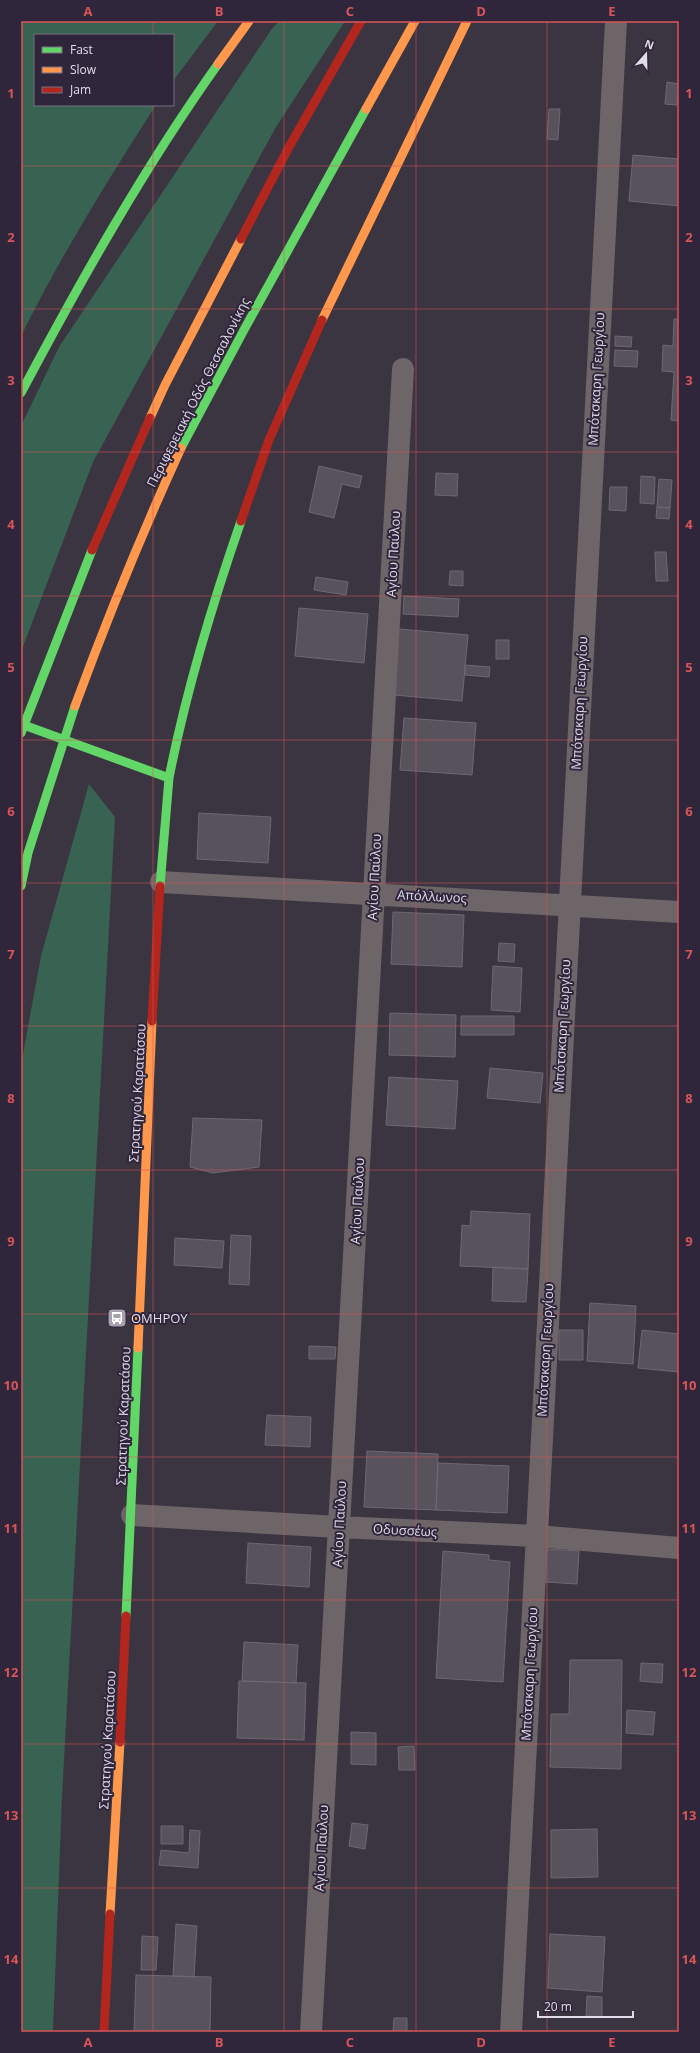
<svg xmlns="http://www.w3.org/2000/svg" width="700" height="2053" viewBox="0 0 700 2053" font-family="'Open Sans',sans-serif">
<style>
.green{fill:#386251}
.building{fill:#57525c;stroke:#6d6872}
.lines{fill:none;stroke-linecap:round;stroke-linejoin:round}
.street{stroke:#6e6568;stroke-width:22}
.fast{stroke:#63d668;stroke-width:9}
.slow{stroke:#ff974d;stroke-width:9}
.jam{stroke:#b3261e;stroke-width:9}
.grid{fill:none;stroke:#d95558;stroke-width:1;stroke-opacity:0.55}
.labels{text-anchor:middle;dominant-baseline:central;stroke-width:4;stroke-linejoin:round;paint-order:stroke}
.street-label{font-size:13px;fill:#e1dbe9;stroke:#30263b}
.poi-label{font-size:13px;fill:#e1dbe9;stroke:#30263b;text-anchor:start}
.neatline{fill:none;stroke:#d95558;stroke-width:1.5}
.grid-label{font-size:13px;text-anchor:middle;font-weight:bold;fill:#d95558}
</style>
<rect width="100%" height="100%" fill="#3b3541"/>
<path class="green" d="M21,21H218L173,81V35H35V105H156C108,180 61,255 21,336Z
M279,21H345L276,127L93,462L21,652V426L59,347L271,30Z
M89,784L115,817L62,1797L53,2032H21V1065L41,956Z"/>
<path class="building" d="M667,82L679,84L677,105L665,104Z
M549,109H560L558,140L547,139Z
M633,155L679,159V206L629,201Z
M674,319H679V421L671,420L674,372L662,371L663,345L673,346Z
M615,336L632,337L631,347L615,346Z
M615,350L638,351L637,367L614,366Z
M319,466L362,476L359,488L342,484L334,518L309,512Z
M436,473L458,474L457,496L435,495Z
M641,476L655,477L654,504L640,503Z
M659,479L672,480L670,508L657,507Z
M610,487H627L626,511L609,510Z
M657,507L670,508L669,519L656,518Z
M655,552H666L668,581H656Z
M450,571H463V586L449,585Z
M316,577L348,582L346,595L314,590Z
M404,596L459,599L458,617L403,614Z
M299,608L368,614L364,663L295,656Z
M399,629L468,635L462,701L394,695Z
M496,640H509V659H496Z
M465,665L490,667L489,677L465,675Z
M404,718L476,723L472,775L400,770Z
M199,813L271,817L268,863L197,859Z
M393,912L464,915L462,967L391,964Z
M499,943L515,944L514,962L498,961Z
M493,966L522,968L520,1012L491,1010Z
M390,1013L456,1015L455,1057L389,1055Z
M461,1016H514V1035H461Z
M490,1068L543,1073L540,1103L487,1098Z
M389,1077L458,1081L455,1129L386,1125Z
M193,1118L262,1120L259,1167L213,1173L190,1167Z
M471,1211L530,1214L528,1269L460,1266L462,1225L470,1226Z
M231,1235L251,1236L249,1285L229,1284Z
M175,1238L224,1241L222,1268L174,1265Z
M493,1267L528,1269L526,1302L492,1301Z
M590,1303L636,1306L633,1364L587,1361Z
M559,1330H583V1360H559Z
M642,1330L679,1334V1372L638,1368Z
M309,1346L336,1347L335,1359H309Z
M267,1415L311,1417L310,1447L265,1445Z
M367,1451L438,1454L436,1510L364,1507Z
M438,1463L509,1466L507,1513L436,1510Z
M248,1543L311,1547L309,1587L246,1583Z
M547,1549L579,1551L577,1584L545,1582Z
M443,1551L489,1555V1560L510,1562L503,1682L436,1678Z
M244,1642L298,1645L296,1683L242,1681Z
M570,1660H622L621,1769L550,1767L551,1714H569Z
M641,1663L663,1664L662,1683L640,1681Z
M239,1681L306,1683L304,1740L237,1738Z
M627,1710L655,1712L653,1735L626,1733Z
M351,1732L376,1733V1765L351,1764Z
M414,1746L415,1770H399L398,1747Z
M352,1823L368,1825L365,1849L349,1846Z
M161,1826H183V1844H161Z
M597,1829L598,1877L551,1878V1830Z
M190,1830L200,1831L198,1868L159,1865L161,1850L189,1853Z
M176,1924L197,1926L194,1977L173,1976Z
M550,1934L605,1937L602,1992L548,1988Z
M142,1936L158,1937L156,1970H141Z
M136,1975L211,1977L210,2032H134Z
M587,1996L602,1997V2017L586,2016Z
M394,2018H407V2032H393Z"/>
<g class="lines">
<path class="street" d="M161,882L679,912
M132,1515L338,1527L536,1536L679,1548
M311,2032L403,369
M511,2032L616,21"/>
<path class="fast" d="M21,393C81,280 144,168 218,64
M181,448L245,328L366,109
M21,724L169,778L160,886
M21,733L92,550
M169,778C186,691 212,605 241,521
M21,886L28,853L75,706
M126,1616L138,1348"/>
<path class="slow" d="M218,64L249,21
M366,109L415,21
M322,320L467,21
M150,418L165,385L241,239
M75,706C107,619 142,533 181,448
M138,1348L152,1021
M110,1914L120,1742"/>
<path class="jam" d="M241,239L289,147L361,21
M241,521L269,440L322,320
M92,550L150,418
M152,1021L160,886
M120,1742L126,1616
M104,2032L110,1914"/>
</g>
<path class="grid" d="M153,21V35M284,21V2032M416,21V2032M547,21V2032M153,105V2032M21,166H679M21,309H679M21,452H679M21,596H679M21,740H679M21,883H679M21,1026H679M21,1170H679M21,1314H679M21,1457H679M21,1600H679M21,1744H679M21,1888H679"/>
<defs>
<symbol id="bus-square" viewBox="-11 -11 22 22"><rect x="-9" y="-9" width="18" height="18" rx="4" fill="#a7a1ae" stroke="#30263b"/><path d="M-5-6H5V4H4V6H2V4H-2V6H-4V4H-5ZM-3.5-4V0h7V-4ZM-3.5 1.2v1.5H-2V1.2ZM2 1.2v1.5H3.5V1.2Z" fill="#fff"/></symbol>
</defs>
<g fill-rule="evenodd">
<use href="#bus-square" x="106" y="1307" width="22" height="22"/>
</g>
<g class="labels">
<g class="street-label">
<text transform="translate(596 379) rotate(-87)">Μπότσκαρη Γεωργίου</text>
<text transform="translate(198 392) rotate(-63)">Περιφερειακή Οδός Θεσσαλονίκης</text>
<text transform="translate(393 554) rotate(-87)">Αγίου Παύλου</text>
<text transform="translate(579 703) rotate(-87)">Μπότσκαρη Γεωργίου</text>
<text transform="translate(374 877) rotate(-87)">Αγίου Παύλου</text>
<text transform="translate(432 896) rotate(3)">Απόλλωνος</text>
<text transform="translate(562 1026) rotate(-87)">Μπότσκαρη Γεωργίου</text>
<text transform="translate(137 1093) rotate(-87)">Στρατηγού Καρατάσου</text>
<text transform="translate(357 1201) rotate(-87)">Αγίου Παύλου</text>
<text transform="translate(545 1350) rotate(-87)">Μπότσκαρη Γεωργίου</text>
<text transform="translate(123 1416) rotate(-88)">Στρατηγού Καρατάσου</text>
<text transform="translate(339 1524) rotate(-87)">Αγίου Παύλου</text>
<text transform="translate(405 1530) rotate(3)">Οδυσσέως</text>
<text transform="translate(529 1674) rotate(-87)">Μπότσκαρη Γεωργίου</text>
<text transform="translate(107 1740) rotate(-87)">Στρατηγού Καρατάσου</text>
<text transform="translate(321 1848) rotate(-87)">Αγίου Παύλου</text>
</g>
<g class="poi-label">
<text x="131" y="1318">ΟΜΗΡΟΥ</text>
</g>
</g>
<rect width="700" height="2053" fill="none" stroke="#30263b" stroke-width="44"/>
<rect x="34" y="34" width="140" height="72" fill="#30263b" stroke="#776e81"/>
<rect x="42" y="47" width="20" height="6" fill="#63d668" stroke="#776e81"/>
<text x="70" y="54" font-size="12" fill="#e1dbe9">Fast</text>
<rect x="42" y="67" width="20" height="6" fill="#ff974d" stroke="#776e81"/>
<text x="70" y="74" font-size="12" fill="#e1dbe9">Slow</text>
<rect x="42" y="87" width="20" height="6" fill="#b3261e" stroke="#776e81"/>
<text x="70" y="94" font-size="12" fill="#e1dbe9">Jam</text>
<g transform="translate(646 54) rotate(20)" stroke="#30263b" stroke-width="3" paint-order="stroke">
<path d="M0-3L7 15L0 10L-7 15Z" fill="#e1dbe9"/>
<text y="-6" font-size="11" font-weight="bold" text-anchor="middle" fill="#e1dbe9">N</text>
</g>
<path d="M538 2011v6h95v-6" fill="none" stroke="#e1dbe9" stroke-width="2"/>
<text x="544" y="2011" font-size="12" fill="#e1dbe9" stroke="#30263b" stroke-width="3" paint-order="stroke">20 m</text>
<rect x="22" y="22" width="656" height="2009" class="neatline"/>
<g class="grid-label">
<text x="88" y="16">A</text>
<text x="219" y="16">B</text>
<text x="350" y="16">C</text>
<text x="481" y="16">D</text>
<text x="612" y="16">E</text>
<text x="11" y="98">1</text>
<text x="689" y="98">1</text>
<text x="11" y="242">2</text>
<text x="689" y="242">2</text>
<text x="11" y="385">3</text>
<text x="689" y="385">3</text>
<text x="11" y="529">4</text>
<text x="689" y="529">4</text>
<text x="11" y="672">5</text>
<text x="689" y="672">5</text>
<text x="11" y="816">6</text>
<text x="689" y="816">6</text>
<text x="11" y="959">7</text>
<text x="689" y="959">7</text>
<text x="11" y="1103">8</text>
<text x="689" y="1103">8</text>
<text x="11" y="1246">9</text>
<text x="689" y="1246">9</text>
<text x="11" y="1390">10</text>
<text x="689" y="1390">10</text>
<text x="11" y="1533">11</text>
<text x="689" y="1533">11</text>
<text x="11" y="1677">12</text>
<text x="689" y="1677">12</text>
<text x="11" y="1820">13</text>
<text x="689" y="1820">13</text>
<text x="11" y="1964">14</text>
<text x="689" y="1964">14</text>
<text x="88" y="2047">A</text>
<text x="219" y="2047">B</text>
<text x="350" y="2047">C</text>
<text x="481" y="2047">D</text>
<text x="612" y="2047">E</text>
</g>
</svg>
